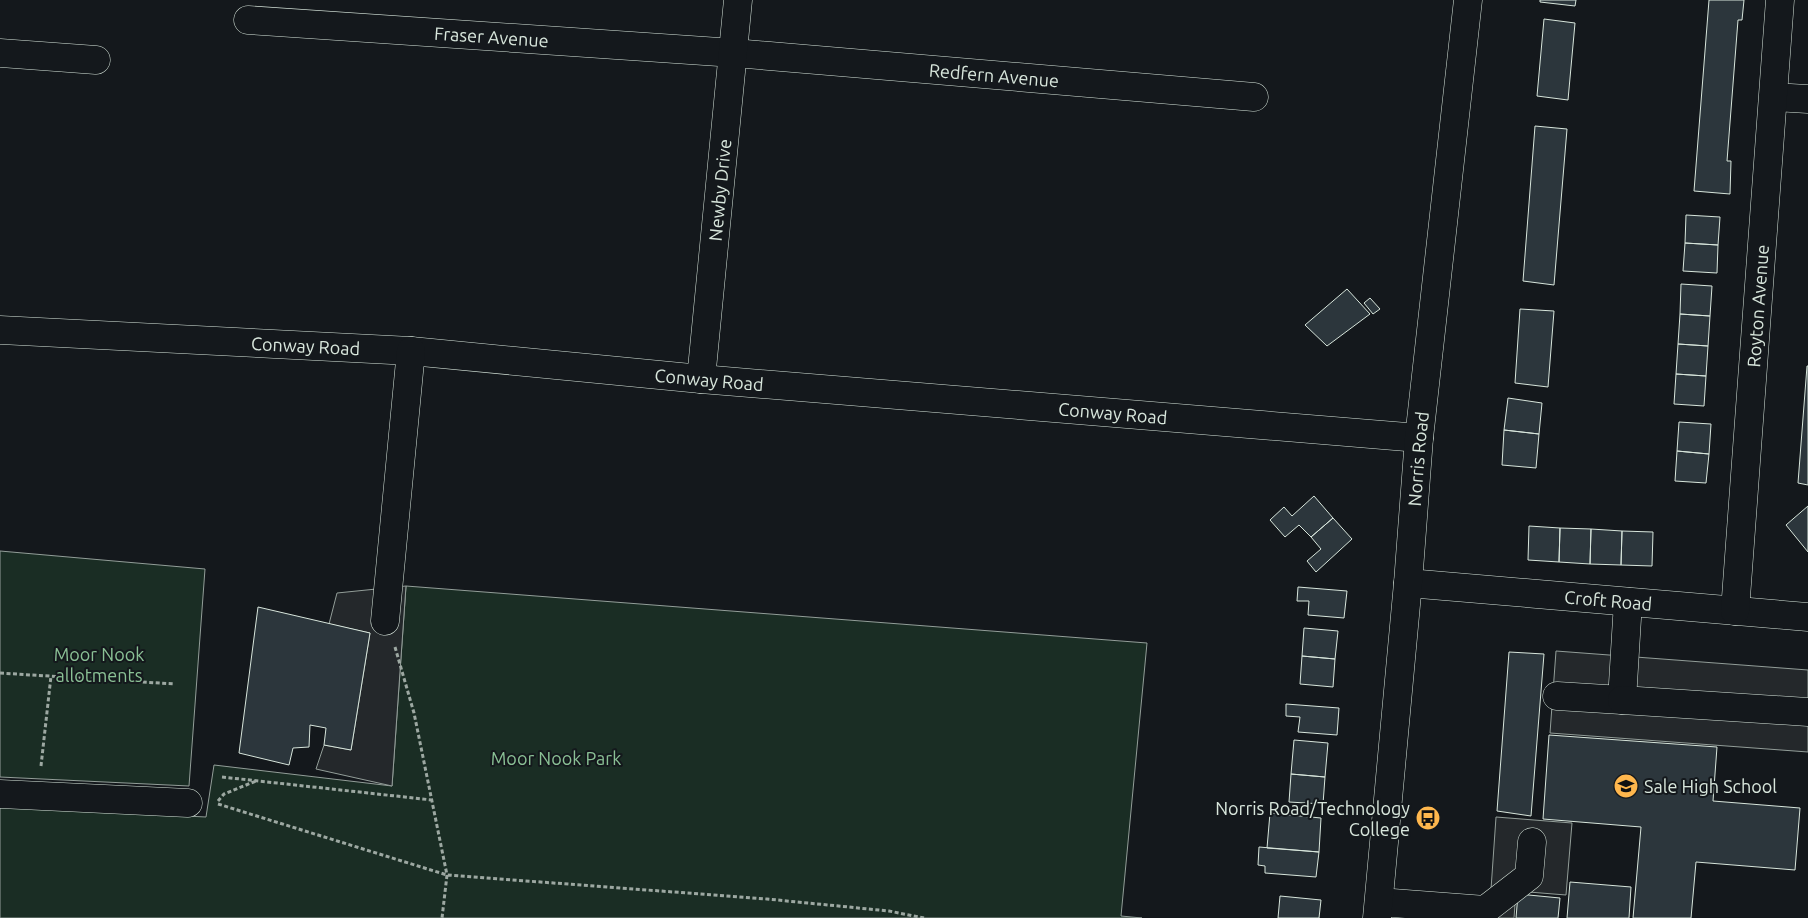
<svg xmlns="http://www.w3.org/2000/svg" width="1808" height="918" viewBox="0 0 1808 918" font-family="Ubuntu,sans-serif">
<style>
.green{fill:#1a2d24;stroke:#939e99}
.parking{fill:#24282b;stroke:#939e99}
.building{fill:#2c363c;stroke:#d8e6dc}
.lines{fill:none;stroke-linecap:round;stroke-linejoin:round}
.minor-casing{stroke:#d8e6dc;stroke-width:29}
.path{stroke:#9da8a2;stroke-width:3;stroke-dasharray:4 2.5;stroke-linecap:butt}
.minor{stroke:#14181c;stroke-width:28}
.labels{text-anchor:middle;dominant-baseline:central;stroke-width:4;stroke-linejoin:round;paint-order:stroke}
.street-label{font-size:18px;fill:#d8e6dc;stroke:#14181c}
.park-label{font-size:18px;fill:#8ac095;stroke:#14181c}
.poi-label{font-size:18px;fill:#d8e6dc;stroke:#14181c;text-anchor:start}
</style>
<rect width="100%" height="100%" fill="#14181c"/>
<path class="green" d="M0,551L205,569L189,786L0,777Z
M406,586L1147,643L1121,916L1142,918H0V807L206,817L214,765L392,786Z"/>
<path class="parking" d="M406,586L392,786L316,769L324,745L351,750L370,633L329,624L337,593Z
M1556,651L1808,670V752L1550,733Z
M1496,817L1572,823L1566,895L1516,891L1514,918H1489Z"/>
<path class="building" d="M1540,0H1576L1575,6L1540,2Z
M1709,0H1744L1742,20H1738L1727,161H1731L1730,194L1694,191Z
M1544,19L1575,23L1568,100L1537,96Z
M1535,126L1567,129L1554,285L1523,281Z
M1686,215L1720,217L1718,245L1685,243Z
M1685,243L1718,245L1717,273L1683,271Z
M1681,284L1712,286L1710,316L1680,314Z
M1347,289L1370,314L1327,346L1305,325Z
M1370,298L1380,309L1373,314L1364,303Z
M1520,309L1554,311L1548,387L1515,383Z
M1680,314L1710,316L1708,346L1678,344Z
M1678,344L1708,346L1706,376L1676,374Z
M1807,366H1808V485L1798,483Z
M1676,374L1706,376L1704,406L1674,404Z
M1508,398L1542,403L1539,434L1504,430Z
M1679,422L1711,424L1709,454L1677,451Z
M1504,430L1539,434L1536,468L1502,465Z
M1677,451L1709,454L1706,483L1675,481Z
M1314,496L1333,518L1311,537L1299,525L1285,537L1270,520L1284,507L1292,516Z
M1808,506V552L1786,525Z
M1333,518L1352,539L1316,572L1307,561L1321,549L1311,537Z
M1529,526L1560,528L1559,562L1528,560Z
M1560,528L1591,529L1590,564L1559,562Z
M1591,529L1622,531L1621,565L1590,564Z
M1622,531L1653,532L1652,566L1621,565Z
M1298,587L1347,591L1344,618L1308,615L1309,601H1297Z
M258,607L370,633L351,750L324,745L326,728L310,725L309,747L293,748L289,765L239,753Z
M1304,628L1338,631L1335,659L1302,656Z
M1509,652L1544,654L1531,816L1497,811Z
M1302,656L1335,659L1333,687L1300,684Z
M1286,704L1339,708L1337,735L1298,732L1300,717L1286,716Z
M1549,735L1717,747L1713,801L1800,808L1795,870L1696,862L1691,918H1633L1641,827L1543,819Z
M1294,740L1328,743L1325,777L1291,774Z
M1291,774L1325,777L1323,804L1289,802Z
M1270,813L1321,818L1319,852L1267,848Z
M1259,847L1319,852L1316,877L1265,873V866L1258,865Z
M1570,882L1631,887L1629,918H1567Z
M1518,894L1560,898L1558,918H1516Z
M1280,896L1321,900L1319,918H1278Z"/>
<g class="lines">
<defs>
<g id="minor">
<path id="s1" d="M248,20L734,53L1254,97"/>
<path d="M0,53L96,60"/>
<path d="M1774,97L1808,99"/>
<path id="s2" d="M0,330L411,351L701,379L1419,438"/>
<path id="s3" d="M701,379L738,0"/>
<path id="s4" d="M1408,583L1808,617"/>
<path id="s5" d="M1735,611L1780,0"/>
<path d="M385,621L411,351"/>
<path d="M1557,696L1622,700L1628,602"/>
<path d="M1622,700L1808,712"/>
<path d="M0,794L188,803"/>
<path d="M1379,902L1485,910L1529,876L1532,842"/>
<path id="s6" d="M1377,918L1408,583L1419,438L1468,0"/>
</g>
</defs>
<use href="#minor" class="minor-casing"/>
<path class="path" d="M395,647L414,713L447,875L442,918
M0,673L175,684
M41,766L51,676
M222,777L432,800
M218,801L224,794L256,781
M218,804L447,875L767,899L889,911L924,918"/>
<use href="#minor" class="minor"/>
</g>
<defs>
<symbol id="school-disc" viewBox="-11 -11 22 22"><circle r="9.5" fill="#ffb74d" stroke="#14181c"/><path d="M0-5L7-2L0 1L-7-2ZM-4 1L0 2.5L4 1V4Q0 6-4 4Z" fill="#111"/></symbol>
<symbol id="bus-disc" viewBox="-11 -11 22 22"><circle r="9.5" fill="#ffb74d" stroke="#14181c"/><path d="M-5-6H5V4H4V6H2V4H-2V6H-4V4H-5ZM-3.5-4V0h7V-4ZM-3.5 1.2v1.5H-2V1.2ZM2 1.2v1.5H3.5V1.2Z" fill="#111"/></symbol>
</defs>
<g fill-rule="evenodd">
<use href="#school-disc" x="1612" y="772" width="28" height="28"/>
<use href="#bus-disc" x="1414" y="804" width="28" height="28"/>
</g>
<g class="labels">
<g class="street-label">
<text stroke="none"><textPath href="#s1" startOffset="244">Fraser Avenue</textPath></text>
<text stroke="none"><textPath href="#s1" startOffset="748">Redfern Avenue</textPath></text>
<text stroke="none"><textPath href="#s3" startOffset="190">Newby Drive</textPath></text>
<text stroke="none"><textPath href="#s5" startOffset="306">Royton Avenue</textPath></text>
<text stroke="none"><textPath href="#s2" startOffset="306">Conway Road</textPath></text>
<text stroke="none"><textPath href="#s2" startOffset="711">Conway Road</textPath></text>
<text stroke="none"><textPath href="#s2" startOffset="1116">Conway Road</textPath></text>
<text stroke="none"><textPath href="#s6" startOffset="461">Norris Road</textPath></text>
<text stroke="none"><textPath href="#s4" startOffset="201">Croft Road</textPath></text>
</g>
<g class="park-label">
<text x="99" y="654">Moor Nook<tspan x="99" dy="21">allotments</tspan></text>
<text x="556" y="758">Moor Nook Park</text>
</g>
<g class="poi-label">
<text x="1644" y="786">Sale High School</text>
<text x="1410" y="808" text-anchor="end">Norris Road/Technology<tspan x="1410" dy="21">College</tspan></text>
</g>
</g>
</svg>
